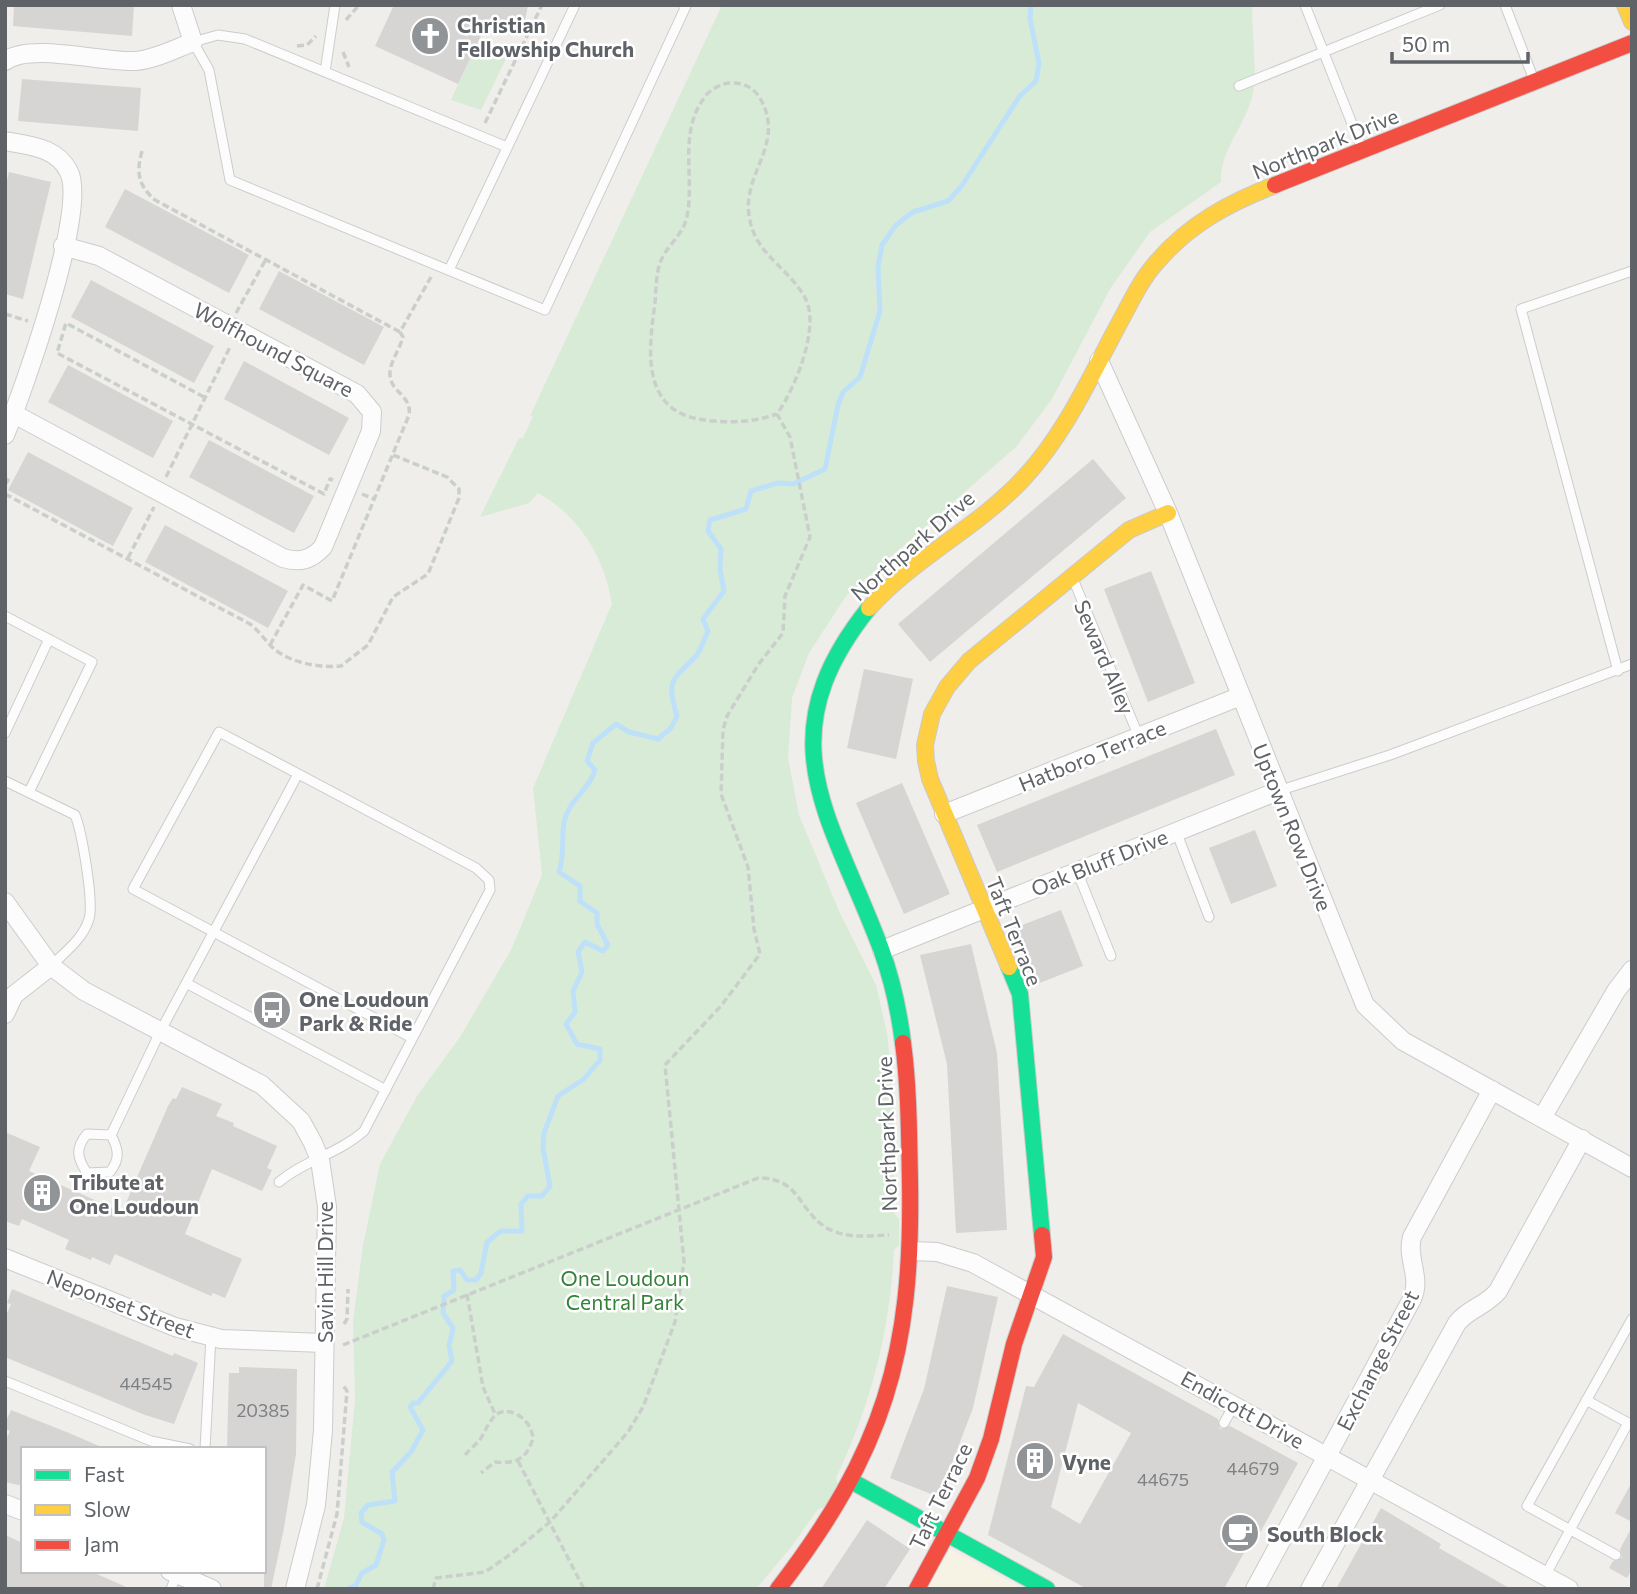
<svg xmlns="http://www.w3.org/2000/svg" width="1637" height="1594" viewBox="0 0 1637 1594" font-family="Commissioner,sans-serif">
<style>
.commercial{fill:#f7f3e4}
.green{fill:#d8ebd6}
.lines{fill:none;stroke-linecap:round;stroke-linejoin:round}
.stream{stroke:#bfe0f9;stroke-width:5}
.building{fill:#d6d5d3;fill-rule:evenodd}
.lane-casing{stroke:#cbcccc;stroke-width:11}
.street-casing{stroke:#cbcccc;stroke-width:20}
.fast-casing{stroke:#cacacb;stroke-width:18}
.slow-casing{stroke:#cacacb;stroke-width:18}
.jam-casing{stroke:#cacacb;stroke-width:18}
.path{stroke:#cacfcc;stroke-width:3.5;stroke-dasharray:7 3.5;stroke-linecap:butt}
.lane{stroke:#fdfcfc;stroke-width:9}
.street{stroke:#fdfcfc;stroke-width:18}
.fast{stroke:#16e098;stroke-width:16}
.slow{stroke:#ffcf43;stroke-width:16}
.jam{stroke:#f24e42;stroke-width:16}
.labels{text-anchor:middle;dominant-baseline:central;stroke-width:5;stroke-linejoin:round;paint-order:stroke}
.number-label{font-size:18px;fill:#7e8184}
.poi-label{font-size:21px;font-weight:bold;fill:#5f6368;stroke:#fff;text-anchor:start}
.street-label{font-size:21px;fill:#5f6368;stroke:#fff}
.park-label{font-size:21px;fill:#348238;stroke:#fff}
</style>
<rect width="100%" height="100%" fill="#efeeea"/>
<path class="commercial" d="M950,1549L1022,1589H927Z"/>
<path class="green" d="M722,5H1252C1252,32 1256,60 1254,86C1251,121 1219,148 1221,182L1150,232L1110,289L1052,399L1016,447L846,596L809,653L792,698L788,758L799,815L839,911L876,985L887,1033L893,1089L894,1213L899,1219V1245L894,1250C890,1332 871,1404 836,1478L838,1485L825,1507L818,1509L792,1546L756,1589H324L344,1518L355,1399L353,1321L363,1245L380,1164L417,1096L460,1037L511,950L542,875L533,788L612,604C605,559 580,516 538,493L529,503L480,517L519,438H523L533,416H530Z
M477,43L507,57L481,110L451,100Z"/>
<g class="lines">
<path class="stream" d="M348,1589L356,1585L362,1573L376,1565L384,1540L382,1534L362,1522L361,1513L368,1505L395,1501L392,1472L411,1452L423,1430L410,1407L413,1403H418L452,1361L449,1346L453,1328L443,1313L444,1296L454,1290L453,1271L460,1270L467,1280H476L481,1273L487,1242L501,1231H522L521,1204L528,1196H542L550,1186L543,1148L544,1133L552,1112L558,1096L584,1079L600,1060V1049L577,1044L566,1024L575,1012L573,991L582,972L578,952L585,942L603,951L608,945L597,924V913L580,901V886L559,872C565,855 561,839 564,822C568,801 590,789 595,770L587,761L593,743L616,724L629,732L658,739L671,728L677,716C666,680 672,681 695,657C701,651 704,639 708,631L703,619L724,591L720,569L721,549L708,531L710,520L746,509L751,491L778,483L793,484L825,469L838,405L843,392L860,377L880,311L878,267L882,245L896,225L913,212L948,201L961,187L1019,97L1036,81L1039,63L1030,19L1031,5"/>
</g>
<path class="building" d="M14,5H134L132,36L13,26Z
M394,5H528L524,27L489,19L458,84L375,46Z
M22,79L141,88L138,131L18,121Z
M9,172L51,182L23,299L5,294V190Z
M125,189L249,255L229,293L105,227Z
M279,271L384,327L364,365L259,309Z
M91,280L214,346L194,383L71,317Z
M244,361L349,418L329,455L224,399Z
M68,365L173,421L153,458L48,402Z
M209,440L314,496L294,533L189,477Z
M28,452L133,508L113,546L8,490Z
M1093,459L1126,498L930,662L898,624Z
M165,525L288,591L268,628L145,562Z
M1151,571L1195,683L1148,702L1104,589Z
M864,669L913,679L896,759L847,748Z
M1216,729L1235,775L997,872L977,825Z
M902,783L950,894L904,914L856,803Z
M1255,830L1277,886L1231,904L1209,848Z
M1061,910L1083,966L1037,984L1015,928Z
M971,944L997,1053L1007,1230L956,1233L947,1064L920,955Z
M182,1087L222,1104L216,1116L234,1123L233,1126L277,1146L267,1168L272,1170L262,1191L212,1169L185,1234L242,1259L225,1298L213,1293L211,1296L115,1254L110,1265L92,1257L91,1260L65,1249L69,1240L22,1219L19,1226L5,1221V1132L40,1147L29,1171L122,1212L168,1106L173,1098L176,1099Z
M947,1286L998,1297L973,1408L939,1497L890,1478L924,1389Z
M12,1289L173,1356L174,1353L198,1363L174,1424L145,1415L5,1357V1318L11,1304L7,1303Z
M1063,1334L1218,1419L1220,1429L1230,1426L1298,1463L1255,1542L1251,1540L1224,1589H1087L988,1535L1026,1386L1034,1387ZM1078,1403L1131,1433L1080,1524L1051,1507Z
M239,1367L297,1369L296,1454L284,1528L271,1589H264V1449L227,1447L229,1373H239Z
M11,1410L69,1433L106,1449H23V1486L5,1482V1442L10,1431L5,1429V1423Z
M1632,1482V1522L1615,1513Z
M1381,1508L1441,1544L1439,1548L1511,1589H1336Z
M867,1520L910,1549L884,1589H821Z
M1632,1527V1569L1627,1578L1609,1568L1613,1561L1622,1558L1620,1549Z
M5,1535L23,1543V1571H90L131,1589H5Z"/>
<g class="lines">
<defs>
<path id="lane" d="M1305,5L1362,149
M1505,5L1534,80
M325,72L335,5
M1239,86L1440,5
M507,147L245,39L218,35L193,42L209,70L230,180L545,310L686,6L683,5
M449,270L575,5
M1073,579L1139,737
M5,616L92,662L29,792
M1618,671L1521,309L1632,271
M5,733L49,639
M5,781L75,815C82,832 94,902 89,919C83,939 65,952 51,966
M1278,791L1390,755L1632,664
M1176,831L1209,917
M1077,871L1111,956
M186,983L386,1090
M111,1135C119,1150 120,1159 110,1172L87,1173C77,1158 75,1148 87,1134L111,1135L160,1032L298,774
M279,1182C305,1160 338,1154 364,1131L490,890L489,880L476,868L219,732L133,889L412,1038
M5,1381L151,1441L190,1449
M1586,1400L1632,1425
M1224,1423L1234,1405
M205,1449L211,1336
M1616,1555L1527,1506L1632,1319
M1545,1576L1628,1423
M171,1589L178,1571"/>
<path id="street" d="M5,61C32,42 102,63 136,61C156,59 175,49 193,42L181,5
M5,141C30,146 57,147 69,172C88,210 23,391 5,435
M1099,361L1168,513L1365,1005L1403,1041L1632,1168
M14,414L283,558C300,563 311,560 323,547L371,431L372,412L357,394L99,256L63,246
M944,814L1241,696
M5,902L51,966L84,991L262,1085L301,1121L313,1143L320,1160L327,1207L323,1430L316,1505L295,1589
M882,950L1278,791
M5,1014L14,995L51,966
M1542,1118L1616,991L1632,970
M911,1251L937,1252L973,1263L1569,1589
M5,1258L175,1327L221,1339L323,1343
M5,1504L23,1511
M170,1571L212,1589
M1255,1589L1412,1299C1422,1277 1406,1259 1412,1237L1492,1090
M1310,1589L1457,1323C1469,1308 1486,1306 1498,1291L1582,1139"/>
<path id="fast" d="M869,608C763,740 832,817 881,949C892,979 899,1011 903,1043
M1009,967L1020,994L1042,1235
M853,1482L1047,1589"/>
<path id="slow" d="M1625,5L1632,22
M869,608C914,558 977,528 1023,479C1064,435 1088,382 1115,331C1128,308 1139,282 1156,263C1189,224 1229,203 1275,185
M1009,967L930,779L926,761L925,745L932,714L947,687L969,661L1129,530L1168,513"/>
<path id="jam" d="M1275,185L1632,43
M778,1589C884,1451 913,1354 910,1181C909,1134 909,1088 903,1043
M917,1589L977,1478L991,1439L1014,1344L1044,1257L1042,1235"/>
</defs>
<use href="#lane" class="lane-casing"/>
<use href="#street" class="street-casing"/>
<use href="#fast" class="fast-casing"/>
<use href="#slow" class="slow-casing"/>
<use href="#jam" class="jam-casing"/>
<path class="path" d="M346,20L359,5
M297,46L307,45L316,36
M343,52L349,67
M485,123L542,5
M142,151C136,173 138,185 155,200L400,332
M236,313L266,259
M5,314L28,321
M204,397L66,323L57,353L324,494L330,479L333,480
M166,477L230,347
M5,479L8,480L5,485
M5,494L250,624C259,631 265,640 273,648C290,663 319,668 341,666L368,645L393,597L428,574L459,498V489L447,477L393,455
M362,494L374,499
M128,558L154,507
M270,645L303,585L332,601L409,415C412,395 391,393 390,375C389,363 400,349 403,337L400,332L431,277
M467,1294L483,1387L495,1414
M344,1324L347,1319L348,1289
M343,1345L758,1178C800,1178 797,1208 825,1227C844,1239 867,1236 889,1235
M465,1455C470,1449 477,1444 481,1438C490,1423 495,1403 518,1415C527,1420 532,1429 533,1438C527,1459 516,1464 495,1462L481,1473
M518,1461L584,1589
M317,1589L337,1514L347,1391L342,1384
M433,1589L436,1578L485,1572L511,1554L550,1522L570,1499L628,1432L643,1407L675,1322L684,1262L665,1065L721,1006L760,954L754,929L748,867L721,794L723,730L727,716L758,665L783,633L785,596L810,537L790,437L777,414C795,389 822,324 804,296C786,265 754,254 749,215C743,172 785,144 761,100C754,87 744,83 731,83C721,83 709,90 704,98C678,133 695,178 687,216C684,235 664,247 659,266C656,278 656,291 655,303C647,359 642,418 715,421C736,423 757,421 777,414"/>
<use href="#lane" class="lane"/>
<use href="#street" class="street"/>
<use href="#fast" class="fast"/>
<use href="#slow" class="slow"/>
<use href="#jam" class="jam"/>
</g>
<defs>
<symbol id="church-disc" viewBox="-11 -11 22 22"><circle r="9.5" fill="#919496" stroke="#fff"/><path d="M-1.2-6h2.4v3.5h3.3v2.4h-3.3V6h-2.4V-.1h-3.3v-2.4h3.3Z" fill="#fff"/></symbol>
<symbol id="bus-disc" viewBox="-11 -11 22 22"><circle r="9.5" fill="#919496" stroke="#fff"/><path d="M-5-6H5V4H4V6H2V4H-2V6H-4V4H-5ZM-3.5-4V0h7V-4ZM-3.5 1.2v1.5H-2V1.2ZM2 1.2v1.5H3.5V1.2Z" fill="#fff"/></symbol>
<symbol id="building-disc" viewBox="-11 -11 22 22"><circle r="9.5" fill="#919496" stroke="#fff"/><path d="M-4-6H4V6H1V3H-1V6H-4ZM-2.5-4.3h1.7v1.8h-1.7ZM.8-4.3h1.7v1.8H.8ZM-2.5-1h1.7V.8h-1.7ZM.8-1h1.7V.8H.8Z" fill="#fff"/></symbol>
<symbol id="cafe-disc" viewBox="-11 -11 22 22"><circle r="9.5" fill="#919496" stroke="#fff"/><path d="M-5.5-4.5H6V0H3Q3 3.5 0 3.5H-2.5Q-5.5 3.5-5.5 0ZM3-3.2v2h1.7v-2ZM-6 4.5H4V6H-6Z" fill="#fff"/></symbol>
</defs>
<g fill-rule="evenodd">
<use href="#church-disc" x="408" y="14" width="44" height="44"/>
<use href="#bus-disc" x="250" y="988" width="44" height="44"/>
<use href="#building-disc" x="20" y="1171" width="44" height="44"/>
<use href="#building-disc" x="1013" y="1439" width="44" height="44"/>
<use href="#cafe-disc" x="1218" y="1511" width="44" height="44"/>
</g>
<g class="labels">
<g class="number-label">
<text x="146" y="1383">44545</text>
<text x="263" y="1410">20385</text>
<text x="1253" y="1468">44679</text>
<text x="1163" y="1479">44675</text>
</g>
<g class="poi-label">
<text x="457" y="24">Christian<tspan x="457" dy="24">Fellowship Church</tspan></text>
<text x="299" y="998">One Loudoun<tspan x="299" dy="24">Park &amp; Ride</tspan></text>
<text x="69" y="1181">Tribute at<tspan x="69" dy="24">One Loudoun</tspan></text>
<text x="1062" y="1461">Vyne</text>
<text x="1267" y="1533">South Block</text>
</g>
<g class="street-label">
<text transform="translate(1325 143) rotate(-22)">Northpark Drive</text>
<text transform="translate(274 349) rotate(28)">Wolfhound Square</text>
<text transform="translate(912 545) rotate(-41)">Northpark Drive</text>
<text transform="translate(1105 657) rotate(67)">Seward Alley</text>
<text transform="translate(1092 755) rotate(-22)">Hatboro Terrace</text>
<text transform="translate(1293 827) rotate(68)">Uptown Row Drive</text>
<text transform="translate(1099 862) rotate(-22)">Oak Bluff Drive</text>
<text transform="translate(1015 931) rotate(68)">Taft Terrace</text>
<text transform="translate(886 1134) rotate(-92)">Northpark Drive</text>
<text transform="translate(324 1272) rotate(-90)">Savin Hill Drive</text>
<text transform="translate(121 1303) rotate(21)">Neponset Street</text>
<text transform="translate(1377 1360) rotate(-63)">Exchange Street</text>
<text transform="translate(1243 1409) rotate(29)">Endicott Drive</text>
<text transform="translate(940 1496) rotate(-64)">Taft Terrace</text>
</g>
<g class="park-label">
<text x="625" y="1277">One Loudoun<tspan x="625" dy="24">Central Park</tspan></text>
</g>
</g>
<rect width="1637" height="1594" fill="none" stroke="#5f6368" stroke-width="14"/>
<rect x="21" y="1447" width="245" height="126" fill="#ffffff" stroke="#bfc1c3" stroke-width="2"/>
<rect x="35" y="1470" width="35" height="10" fill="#16e098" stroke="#bfc1c3" stroke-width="2"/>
<text x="84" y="1482" font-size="21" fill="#5f6368">Fast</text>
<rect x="35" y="1505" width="35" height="10" fill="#ffcf43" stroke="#bfc1c3" stroke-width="2"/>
<text x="84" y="1517" font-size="21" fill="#5f6368">Slow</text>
<rect x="35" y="1540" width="35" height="10" fill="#f24e42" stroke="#bfc1c3" stroke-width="2"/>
<text x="84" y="1552" font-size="21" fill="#5f6368">Jam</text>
<path d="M1392 52v10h136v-10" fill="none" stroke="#5f6368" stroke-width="3.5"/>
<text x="1402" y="52" font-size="21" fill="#5f6368" stroke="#ffffff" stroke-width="5" paint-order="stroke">50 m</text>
</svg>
